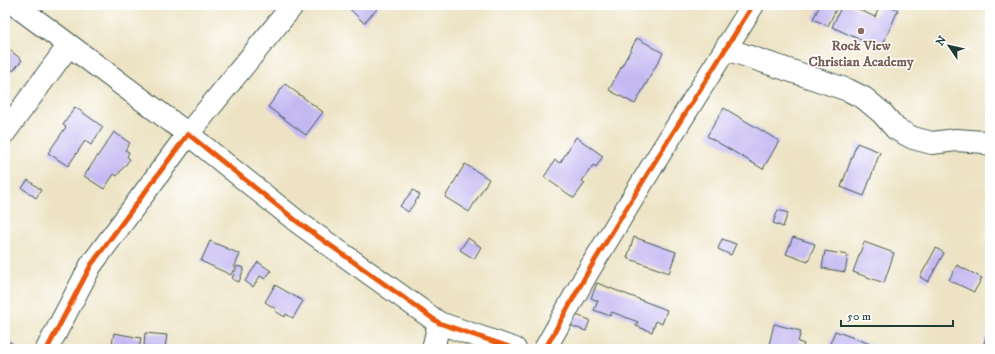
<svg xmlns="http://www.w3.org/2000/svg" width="995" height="354" viewBox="0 0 995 354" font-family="'IM FELL DW Pica',serif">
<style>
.building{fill:#c4b8f2}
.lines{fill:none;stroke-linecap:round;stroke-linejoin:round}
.minor-casing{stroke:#3e564a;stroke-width:24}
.minor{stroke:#fff;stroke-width:22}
.cycleway-casing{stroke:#fff;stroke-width:8}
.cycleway{stroke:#e8590c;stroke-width:5}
.education-dot{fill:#8d6e63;stroke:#fff;stroke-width:1.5}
.labels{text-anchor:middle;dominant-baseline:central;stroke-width:3;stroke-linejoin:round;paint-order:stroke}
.education-label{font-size:14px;font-weight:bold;fill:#785e54;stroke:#fff}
</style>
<rect width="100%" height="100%" fill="#fff"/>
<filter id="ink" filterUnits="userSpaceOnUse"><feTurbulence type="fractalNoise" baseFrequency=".025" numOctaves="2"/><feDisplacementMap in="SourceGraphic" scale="8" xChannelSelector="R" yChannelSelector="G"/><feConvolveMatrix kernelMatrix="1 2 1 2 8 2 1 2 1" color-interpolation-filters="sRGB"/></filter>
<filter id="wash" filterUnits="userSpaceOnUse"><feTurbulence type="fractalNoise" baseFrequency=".012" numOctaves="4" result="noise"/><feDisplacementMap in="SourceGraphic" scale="16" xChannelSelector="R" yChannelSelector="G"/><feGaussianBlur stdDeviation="0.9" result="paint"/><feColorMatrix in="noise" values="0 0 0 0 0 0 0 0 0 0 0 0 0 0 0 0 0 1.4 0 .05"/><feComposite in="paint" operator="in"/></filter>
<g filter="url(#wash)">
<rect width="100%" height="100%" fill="#ede3c4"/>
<g id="blocks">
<path class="building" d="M346,5H375L378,8L364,23Z
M820,5H838L828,26L813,19Z
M842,5H849L875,17L880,5H888L898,10L881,49L832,27Z
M637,38L663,53L635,104L609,90Z
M5,46L22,60L13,71L5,64Z
M285,84L323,112L306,135L268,107Z
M75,107L103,127L91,145L85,141L68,166L48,153L66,127L63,125Z
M724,108L779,141L763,169L707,136Z
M114,132L130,143L125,150L129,152L127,157L130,159L117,176L114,174L104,189L84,176Z
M576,137L603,156L596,167L593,165L582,181L585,183L574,198L544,177L555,160L560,163Z
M857,143L880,152L864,196L841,187Z
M465,164L489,179L469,212L445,197Z
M28,180L41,190L36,198L22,188Z
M413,190L420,195L408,212L400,206Z
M778,210L788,213L783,227L773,223Z
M634,237L676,252L669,273L627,258Z
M793,237L815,244L808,262L786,254Z
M468,238L481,247L474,259L460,250Z
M722,239L736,244L731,255L718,249Z
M210,241L240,254L231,275L201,261Z
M864,242L894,253L884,283L853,272Z
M936,248L944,253L928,282L920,277Z
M825,251L848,255L845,272L822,268Z
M258,262L271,271L265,279L260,276L253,287L245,281Z
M957,265L982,278L974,292L949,280Z
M237,266L244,268L239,282L232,279Z
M597,283L667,310L662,324L656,321L652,332L636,326L638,322L612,312L610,316L594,310L598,301L591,298Z
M275,285L303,301L293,318L286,314L285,317L275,311L276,309L265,302Z
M573,314L590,320L586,331L569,325Z
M774,324L801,331L798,342L804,344L802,349H768Z
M835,331L873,345L871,349H828Z
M114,333L141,338L139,349H111Z
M145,333L167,335L165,348L144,347Z
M987,334L990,335V349H982Z
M5,339L16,346L15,349H5Z"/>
</g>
</g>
<g filter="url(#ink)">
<use href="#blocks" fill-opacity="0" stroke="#3e564a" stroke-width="1"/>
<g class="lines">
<defs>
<path id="minor" d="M15,5L49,30L188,134L293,5
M726,49L848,90L864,98L882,113L896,129L913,138L932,143L956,140L984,142L990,145
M5,132L69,45
M47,349L91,265L188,134L299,223L439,323L515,349
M433,349L439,323
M545,349L589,270L659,155L753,5"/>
</defs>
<use href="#minor" class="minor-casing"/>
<use href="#minor" class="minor"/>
<defs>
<path id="cycleway" d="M47,349L91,265L188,134L299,223L439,323L515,349
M545,349L589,270L659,155L753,5"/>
</defs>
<use href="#cycleway" class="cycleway-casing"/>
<use href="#cycleway" class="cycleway"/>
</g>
</g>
<circle class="education-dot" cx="861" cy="31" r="4"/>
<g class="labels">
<g class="education-label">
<text x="861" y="46">Rock View<tspan x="861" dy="16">Christian Academy</tspan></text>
</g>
</g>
<rect width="995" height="354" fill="none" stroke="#fff" stroke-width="20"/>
<g transform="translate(949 46) rotate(304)" stroke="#ffffff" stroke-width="3" paint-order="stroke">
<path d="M0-3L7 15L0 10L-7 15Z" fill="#1f3d34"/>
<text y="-6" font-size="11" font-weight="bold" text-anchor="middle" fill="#1f3d34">N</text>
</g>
<path d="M841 320v6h112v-6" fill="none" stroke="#1f3d34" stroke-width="2"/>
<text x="847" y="320" font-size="12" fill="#1f3d34" stroke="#ffffff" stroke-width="3" paint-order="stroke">50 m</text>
</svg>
